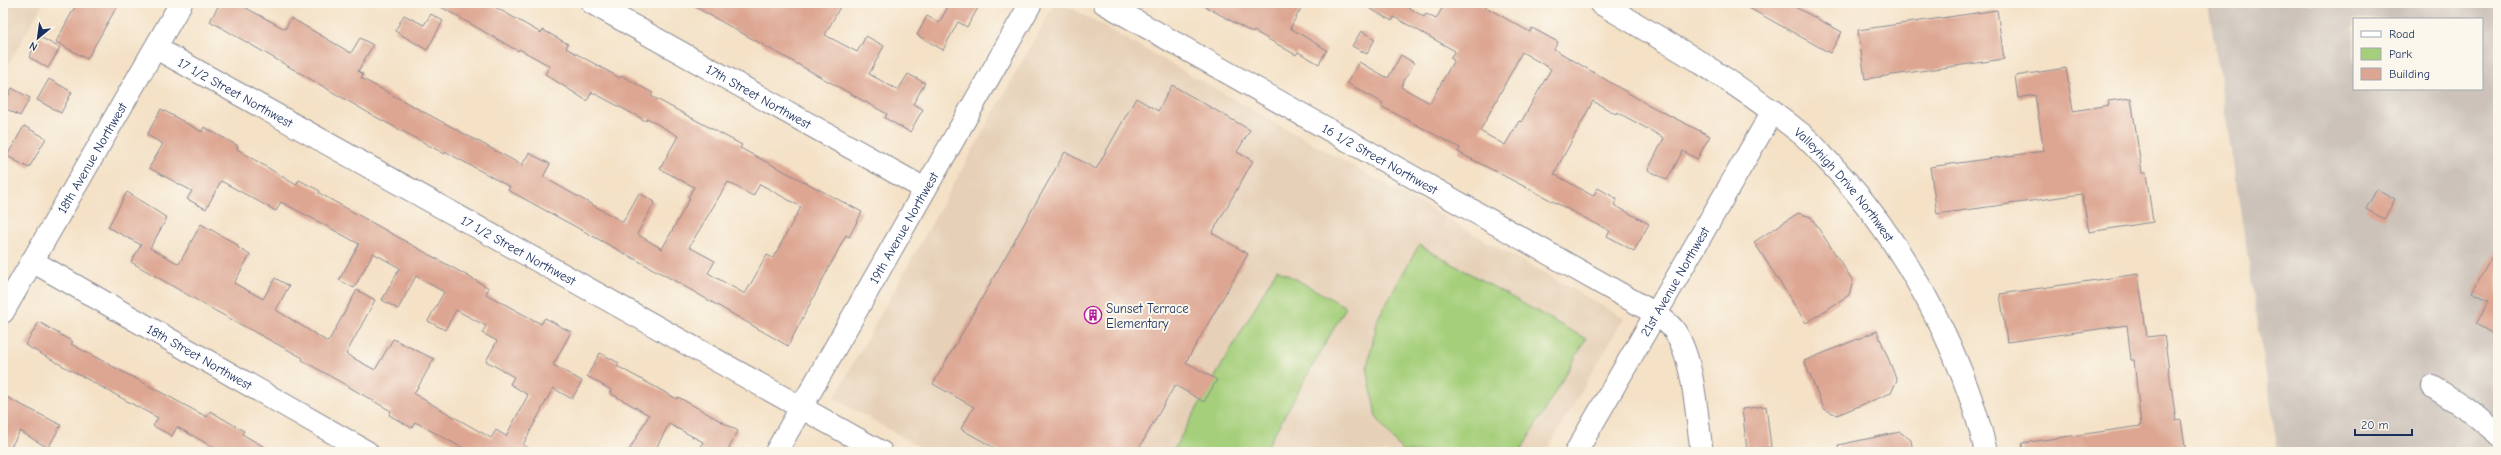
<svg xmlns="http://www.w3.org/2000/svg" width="2501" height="455" viewBox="0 0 2501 455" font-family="'Comic Neue',sans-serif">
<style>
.built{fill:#e6d0b7}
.industrial{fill:#ccc2b9;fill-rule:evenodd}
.green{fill:#a5cf7a;stroke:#607f6c}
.building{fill:#dda692;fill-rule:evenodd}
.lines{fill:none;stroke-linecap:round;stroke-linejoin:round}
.minor-casing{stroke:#888892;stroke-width:24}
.major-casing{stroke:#888892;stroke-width:24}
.minor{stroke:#fff;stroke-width:22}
.major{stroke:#fff;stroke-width:22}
.labels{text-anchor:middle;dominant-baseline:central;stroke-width:4;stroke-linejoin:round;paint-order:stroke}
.street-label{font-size:13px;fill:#1b2f5e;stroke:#fbf7ec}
.poi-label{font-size:13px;fill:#1b2f5e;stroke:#fbf7ec;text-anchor:start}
</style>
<rect width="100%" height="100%" fill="#fbf7ec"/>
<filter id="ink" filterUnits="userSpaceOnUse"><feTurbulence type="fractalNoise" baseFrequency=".025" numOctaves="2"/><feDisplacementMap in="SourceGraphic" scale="8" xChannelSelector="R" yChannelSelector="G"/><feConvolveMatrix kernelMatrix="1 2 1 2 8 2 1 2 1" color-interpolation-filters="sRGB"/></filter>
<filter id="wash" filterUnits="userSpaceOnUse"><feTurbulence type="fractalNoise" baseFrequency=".012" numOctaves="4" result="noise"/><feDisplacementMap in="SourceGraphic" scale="16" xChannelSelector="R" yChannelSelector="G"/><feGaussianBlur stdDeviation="0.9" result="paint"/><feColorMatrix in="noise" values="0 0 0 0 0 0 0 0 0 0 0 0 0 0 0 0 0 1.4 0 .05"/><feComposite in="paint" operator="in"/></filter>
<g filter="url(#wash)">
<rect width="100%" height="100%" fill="#f4e1c6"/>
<path class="built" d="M3,3H43L3,74Z
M1055,3H1062L1624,318L1546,452H928L834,398Z"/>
<path class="industrial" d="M2208,3H2498V452H2278ZM2354,19H2482V89H2354Z"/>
<path class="green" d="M1419,245L1586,339L1520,452H1403L1376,417L1367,367L1378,318Z
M1277,269L1346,307L1264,452H1172Z"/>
<g id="blocks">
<path class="building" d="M77,3H119L87,59L56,42Z
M220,3H237L285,29L291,18L351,53L360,38L373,45L358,71L363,74L361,78L522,165L529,153L550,164L543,177L623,222L639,193L655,202L637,234L662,249L690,198L688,197L694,187L660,169L678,136L647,118L646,121L592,92L587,101L545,74L550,66L519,49L518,51L434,3H488L541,33L543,30L568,44L566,48L620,78L622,76L653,93L651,96L742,145L740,148L862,212L849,237L846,235L788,346L677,282L508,190L510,187L446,152L445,154L374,116L210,21ZM728,182L753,196L760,184L801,207L773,258L767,255L745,294L708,273L715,261L689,247Z
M688,3H842L825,35L857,52L866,36L884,46L869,74L898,90L908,74L925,83L913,104L923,109L910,132L885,118L887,114Z
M950,3H981L967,27L958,22L943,50L917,35L927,16L939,23Z
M1199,3H1304L1290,28L1327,50L1319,64L1298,52L1296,55L1254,31L1253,33Z
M1360,3H1402L1424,17L1426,14L1436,19L1445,3H1478L1530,32L1532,28L1558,42L1554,49L1645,103L1710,136L1697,159L1683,151L1667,180L1648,170L1664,138L1617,112L1616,114L1593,101L1554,174L1593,196L1598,188L1617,199L1614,205L1649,224L1634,251L1607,236L1610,231L1458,152L1460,148L1381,106L1383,103L1347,83L1359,62L1388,78L1401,55L1414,63L1401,87L1430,103L1454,60L1450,58L1455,51L1394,17L1392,21ZM1522,52L1551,69L1521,122L1519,121L1505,145L1480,131Z
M1740,3H1788L1842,32L1830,53Z
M1997,10L2004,59L1865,79L1858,30Z
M431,14L443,21L427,50L395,31L404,15L424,25Z
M1361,31L1375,39L1367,54L1352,46Z
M40,37L60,48L48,68L29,57Z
M2066,68L2073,111L2109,105L2108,101L2131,98L2142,173H2146L2153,222L2089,232L2082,194L1937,214L1930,167L2044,151L2035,95L2018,98L2015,76Z
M49,79L72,92L61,113L37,100Z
M1172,85L1250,130L1237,152L1253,161L1212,233L1248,254L1186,362L1217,380L1204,402L1175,385L1137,452H1002L961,429L974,407L933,384L1065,152L1096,169L1136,98L1158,111Z
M12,88L30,98L20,116L3,107Z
M161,109L202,132L204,127L238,146L237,149L296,185L299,180L320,191L319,193L489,288L486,294L541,324L545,318L571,332L553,365L582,381L572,399L553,388L523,445L535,452H470L415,422L412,428L389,415L391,411L302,360L303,358L212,309L131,262L141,245L108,227L127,192L167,218L150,248L179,264L201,224L238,245L237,247L250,255L234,283L263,299L275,278L289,286L276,310L328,342L357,290L375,300L346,354L375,370L393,339L434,359L414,394L491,438L496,430L506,436L528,395L510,384L514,377L486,361L497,341L482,333L486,326L456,310L445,330L428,321L444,292L416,276L398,309L382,300L400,268L373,253L354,288L339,280L359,244L321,223L281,202L276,211L221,181L206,209L187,199L192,191L149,168L163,144L147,135Z
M24,126L46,138L29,168L7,156Z
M2377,189L2395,199L2384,219L2366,209Z
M1798,213L1811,217L1853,281L1849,295L1806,323L1754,242Z
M2498,246V337L2476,324L2489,301L2472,292Z
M2138,274L2147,337L2164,335L2176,421L2181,420L2186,452H2023L2022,443L2141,426L2134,360H2131L2127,325L2007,342L2000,294Z
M39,322L73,342L71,344L207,417L210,411L244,431L242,434L273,452H222L177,427L172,436L153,426L158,418L25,345Z
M1877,331L1897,380L1891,393L1837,415L1824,409L1804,361Z
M600,353L619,363L617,366L677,399L678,397L738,431L727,452H698L703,442L669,424L654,452H628L649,415L610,393L611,390L587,376Z
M8,398L61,425L48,448L20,431L8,452H3V406Z
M1766,406L1771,447L1747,450L1742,409Z
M1900,432L1911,440L1913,452H1839L1838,445Z"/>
</g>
</g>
<g filter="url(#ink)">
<use href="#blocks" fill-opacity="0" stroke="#888892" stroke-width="1"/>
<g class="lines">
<defs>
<g id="minor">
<path id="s1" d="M592,3L925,189"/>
<path id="s2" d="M1104,3L1656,314C1662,319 1670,324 1674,330C1695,360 1696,417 1702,452"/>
<path id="s3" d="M156,48L881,452"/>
<path id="s4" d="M32,261L367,452"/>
<path id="s5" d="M3,312L181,3"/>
<path d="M2433,387L2469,410L2498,434"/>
<path id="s6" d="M776,452L1031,3"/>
<path id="s7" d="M1576,452L1773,111"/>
</g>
<g id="major">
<path id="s8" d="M1600,3C1669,43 1737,82 1799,132C1809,139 1817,149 1825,158C1899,233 1963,350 1986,452"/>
</g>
</defs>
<use href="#minor" class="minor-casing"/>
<use href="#major" class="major-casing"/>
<use href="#minor" class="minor"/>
<use href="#major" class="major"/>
</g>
</g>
<defs>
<symbol id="building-ring" viewBox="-11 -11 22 22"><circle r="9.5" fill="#fbf7ec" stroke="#b5179e" stroke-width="1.5"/><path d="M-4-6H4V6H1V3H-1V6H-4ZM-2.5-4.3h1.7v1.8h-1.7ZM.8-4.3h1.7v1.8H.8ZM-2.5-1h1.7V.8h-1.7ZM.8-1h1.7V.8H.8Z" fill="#b5179e"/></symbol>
</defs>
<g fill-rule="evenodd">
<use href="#building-ring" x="1083" y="305" width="20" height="20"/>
</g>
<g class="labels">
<g class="street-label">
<text stroke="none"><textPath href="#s3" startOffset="91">17 1/2 Street Northwest</textPath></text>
<text stroke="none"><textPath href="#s1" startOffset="191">17th Street Northwest</textPath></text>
<text stroke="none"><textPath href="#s5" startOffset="178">18th Avenue Northwest</textPath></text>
<text stroke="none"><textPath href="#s2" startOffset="317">16 1/2 Street Northwest</textPath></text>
<text stroke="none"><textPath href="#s8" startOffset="307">Valleyhigh Drive Northwest</textPath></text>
<text stroke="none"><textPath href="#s6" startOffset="258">19th Avenue Northwest</textPath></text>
<text stroke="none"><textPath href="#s3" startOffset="415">17 1/2 Street Northwest</textPath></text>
<text stroke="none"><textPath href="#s7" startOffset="197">21st Avenue Northwest</textPath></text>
<text stroke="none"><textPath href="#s4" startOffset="193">18th Street Northwest</textPath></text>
</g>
<g class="poi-label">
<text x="1106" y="308">Sunset Terrace<tspan x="1106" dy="15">Elementary</tspan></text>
</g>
</g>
<rect width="2501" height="455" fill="none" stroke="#fbf7ec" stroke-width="16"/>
<rect x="2353" y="18" width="130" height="72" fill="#fbf7ec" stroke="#a1a7b3"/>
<rect x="2361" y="31" width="20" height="6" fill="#ffffff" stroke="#a1a7b3"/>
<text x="2389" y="38" font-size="12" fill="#1b2f5e">Road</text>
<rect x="2361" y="48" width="20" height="12" fill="#a5cf7a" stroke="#a1a7b3"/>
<text x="2389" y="58" font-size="12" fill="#1b2f5e">Park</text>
<rect x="2361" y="68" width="20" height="12" fill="#dda692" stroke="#a1a7b3"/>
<text x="2389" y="78" font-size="12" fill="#1b2f5e">Building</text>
<g transform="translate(38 38) rotate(209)" stroke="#fbf7ec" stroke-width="3" paint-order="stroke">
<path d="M0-3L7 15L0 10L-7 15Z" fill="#1b2f5e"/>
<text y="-6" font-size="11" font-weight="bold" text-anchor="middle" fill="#1b2f5e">N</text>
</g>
<path d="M2355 429v6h57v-6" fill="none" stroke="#1b2f5e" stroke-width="2"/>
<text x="2361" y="429" font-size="12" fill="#1b2f5e" stroke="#fbf7ec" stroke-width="3" paint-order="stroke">20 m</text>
</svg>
